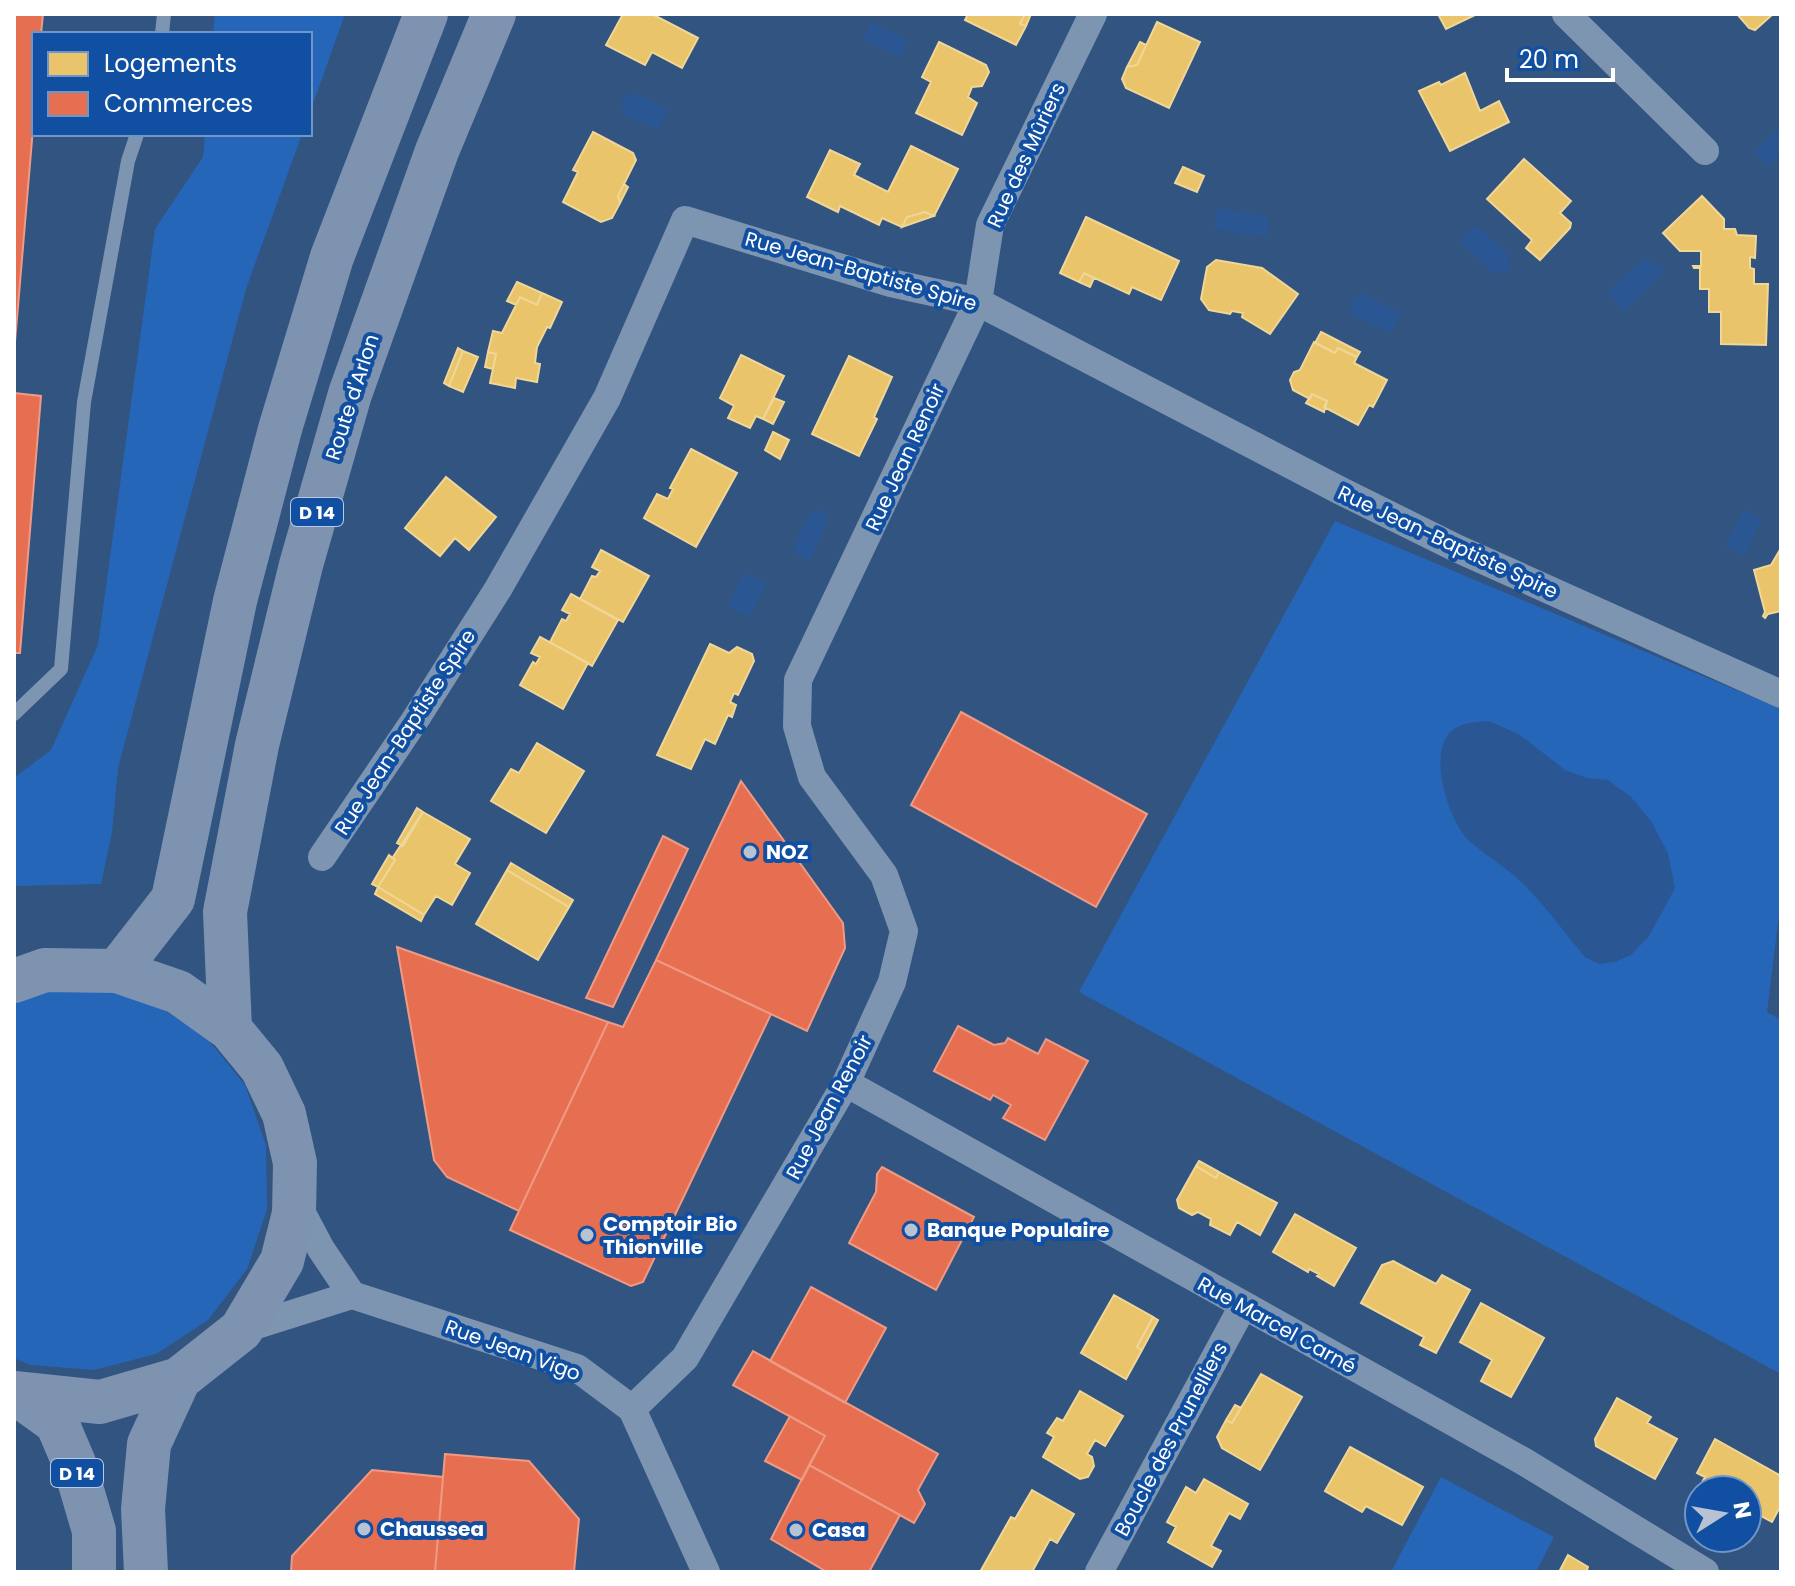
<svg xmlns="http://www.w3.org/2000/svg" width="1795" height="1586" viewBox="0 0 1795 1586" font-family="Poppins,sans-serif">
<style>
.green{fill:#2666b8}
.water{fill:#2a5793}
.homes{fill:#e9c46a;stroke:#f0d697;stroke-width:2}
.shops{fill:#e76f51;stroke:#ee9a85;stroke-width:2}
.lines{fill:none;stroke-linecap:round;stroke-linejoin:round}
.service{stroke:#7e95b1;stroke-width:14}
.minor{stroke:#7e95b1;stroke-width:28}
.primary{stroke:#7d93b0;stroke-width:44}
.poi-dot{fill:#b7c3d3;stroke:#114fa2;stroke-width:3}
.labels{text-anchor:middle;dominant-baseline:central;stroke-width:8;stroke-linejoin:round;paint-order:stroke}
.shield{fill:#114fa2;stroke:#b8cae3;stroke-width:2}
.shield-label{font-size:18px;font-weight:bold;fill:#fff}
.street-label{font-size:20px;fill:#fff;stroke:#114fa2}
.poi-label{font-size:20px;font-weight:bold;fill:#fff;stroke:#114fa2;text-anchor:start}
</style>
<rect width="100%" height="100%" fill="#325481"/>
<path class="green" d="M215,14H345L310,112V34H213Z
M205,134H302L246,289L118,768L112,832L101,884L14,886V778L51,750L98,645L155,229L203,157Z
M1335,521L1781,709V899L1767,1012L1781,1020V1374L1079,992Z
M90,987L151,1002L205,1036L245,1085L266,1145L267,1209L247,1269L208,1320L156,1354L94,1370L31,1365L14,1358V1000L28,993Z
M1441,1477L1554,1537L1536,1572H1391Z"/>
<path class="water" d="M871,23L908,40L900,57L863,40Z
M635,93L669,109L658,130L623,114L621,105L627,95Z
M1780,127L1781,154L1768,166L1754,151Z
M1217,208L1269,217L1266,237L1214,229Z
M1476,225L1508,254L1510,260L1508,270L1496,274L1491,271L1459,241Z
M1645,257L1654,266H1662V274L1624,311L1607,293Z
M1361,293L1401,313L1391,333L1351,314L1352,299L1359,297Z
M822,509L828,520L810,561L792,552L810,513Z
M1744,509L1762,520L1744,556L1725,546Z
M743,573L766,583L750,617L728,607Z
M1489,721L1520,735L1565,770L1587,778L1608,780L1631,797L1651,821L1668,853L1675,888L1649,936L1631,955L1615,962L1599,964L1585,957C1563,931 1542,901 1517,878C1503,865 1469,845 1461,831C1446,808 1427,748 1454,729C1464,722 1476,722 1489,721Z"/>
<path class="homes" d="M623,14H652L698,38L682,68L652,52L645,65L606,45Z
M968,14H1025L1020,24L1026,26L1016,45L965,20Z
M1025,14H1031L1026,26L1020,24Z
M1438,14H1477L1446,29Z
M1737,14H1773L1755,30L1749,28Z
M1157,22L1200,42L1169,108L1126,88L1122,79L1127,67L1137,65Z
M939,42L986,65L989,72L982,86L972,87L968,97L977,103L962,135L916,113L931,82L922,77Z
M1140,42L1146,45L1137,65L1127,67Z
M1465,73L1480,111L1499,101L1509,122L1450,151L1419,91L1439,82L1441,85Z
M593,132L633,153L636,160L618,196L620,203L612,218L601,222L563,202L578,172L573,170Z
M911,146L958,169L934,216L925,212L907,217L902,227L882,218L879,225L840,206L838,212L807,197L830,150L860,164L854,175L888,192Z
M1524,159L1571,201L1560,213L1571,223L1570,228L1540,260L1526,248L1532,240L1487,199Z
M1183,167L1204,176L1197,192L1175,183Z
M624,184L628,187L620,203L618,196Z
M1702,196L1724,219V229H1735L1737,235L1756,236L1755,258L1750,257V268L1754,269V284H1768L1766,345L1721,344V312H1709V289H1700V268H1694L1693,266H1701V251H1680L1663,233Z
M925,212L934,216L902,227L907,217Z
M1086,217L1179,261L1161,300L1132,287L1129,294L1084,273L1079,282L1060,273Z
M1216,260L1262,268L1298,294L1270,334L1242,317L1243,313L1232,311L1230,314L1209,310L1201,299L1207,267Z
M1084,273L1094,278L1090,287L1079,282Z
M517,282L542,293L537,305L520,297L516,305L507,301Z
M542,293L562,302L550,328L547,327L537,347L535,363L540,364L537,382L516,378L515,388L490,383L496,354L488,352L493,331L502,333L520,297L537,305Z
M1321,332L1360,352L1357,357L1338,348L1335,353L1315,343Z
M1314,342L1335,353L1338,348L1357,357L1354,363L1387,380L1373,407L1369,405L1358,425L1324,407L1327,401L1312,394L1310,399L1293,390L1290,380L1294,372L1300,370Z
M458,348L463,351L449,386L444,383Z
M463,351L478,357L463,392L449,386Z
M488,352L496,354L493,369L485,367Z
M741,355L784,376L763,419L756,416L750,428L728,418L734,406L720,398Z
M849,356L892,377L874,417L877,419L859,456L812,434Z
M1312,394L1327,401L1324,412L1306,403Z
M774,398L784,402L773,424L763,419Z
M773,432L789,440L780,459L765,450Z
M691,449L737,473L696,547L644,518L657,494L668,499L673,489L670,488Z
M446,477L496,517L469,550L455,538L440,556L405,528Z
M1781,548V611L1768,614L1765,618L1763,616L1765,612L1754,570L1771,565Z
M601,550L649,576L623,622L580,599L592,576L596,577L600,571L592,567Z
M571,594L618,620L592,666L550,642L562,619L566,621L570,614L562,610Z
M540,637L588,663L563,709L520,685L533,662L536,664L540,657L531,653Z
M710,644L729,653L737,647L752,654L754,661L738,695L734,693L730,702L736,705L732,717L728,715L715,744L705,739L691,769L657,755Z
M537,743L584,771L546,833L491,801L511,769L519,773Z
M417,808L423,812L403,846L397,843Z
M423,812L470,839L455,864L470,873L452,905L436,896L424,915L378,887L395,860L393,857Z
M389,855L395,860L378,887L372,884Z
M511,863L573,900L569,907L507,870Z
M507,870L569,907L538,960L476,924Z
M378,887L424,915L421,921L375,894Z
M1199,1161L1219,1172L1216,1178L1196,1166Z
M1196,1166L1216,1178L1219,1172L1277,1203L1260,1235L1237,1222L1230,1235L1210,1225L1211,1219L1198,1212L1192,1215L1179,1208L1177,1200Z
M1295,1214L1356,1248L1334,1286L1317,1276L1319,1274L1309,1269L1308,1272L1273,1252Z
M1393,1261L1436,1284L1442,1275L1470,1290L1436,1353L1420,1345L1424,1337L1361,1303L1382,1265Z
M1114,1295L1153,1317L1137,1347L1142,1350L1126,1379L1081,1353Z
M1481,1303L1544,1338L1511,1397L1481,1381L1492,1360L1460,1342Z
M1153,1317L1158,1320L1142,1350L1137,1347Z
M1261,1374L1302,1397L1260,1470L1222,1448L1217,1437L1226,1420L1232,1423Z
M1080,1391L1123,1416L1105,1446L1095,1440L1087,1454L1092,1457L1094,1466L1088,1477L1080,1479L1043,1457L1054,1437L1047,1433L1057,1418L1063,1421Z
M1617,1398L1651,1417L1647,1423L1677,1439L1655,1479L1596,1446L1595,1439Z
M1235,1405L1241,1408L1232,1423L1226,1420Z
M1715,1439L1781,1476V1505L1772,1522L1750,1510L1747,1516V1490H1699V1503L1693,1499L1705,1477L1697,1473Z
M1350,1447L1423,1487L1402,1525L1366,1506L1362,1512L1325,1491Z
M1204,1479L1248,1504L1240,1519L1229,1513L1211,1546L1221,1551L1212,1567L1168,1542L1176,1527L1167,1522L1186,1487L1196,1493Z
M1032,1490L1074,1514L1057,1543L1050,1539L1032,1572H980L1011,1517L1015,1519Z
M1568,1555L1588,1567L1587,1570L1590,1572H1559Z"/>
<path class="shops" d="M14,14H43L41,34H34V116L14,354Z
M14,393L41,396L20,653H14Z
M961,712L1147,814L1096,907L911,805Z
M741,781L843,923L845,948L807,1031L656,960Z
M663,836L688,849L613,1007L586,998Z
M397,947L608,1022L519,1211L447,1177L434,1160Z
M656,960L771,1014L643,1282L631,1286L510,1230L608,1022L623,1027Z
M958,1026L994,1045L1005,1043L1008,1038L1038,1054L1046,1039L1088,1061L1045,1140L1003,1118L1011,1105L993,1095L990,1100L934,1071Z
M882,1167L974,1217L936,1290L849,1243L876,1192L877,1174Z
M811,1287L886,1328L845,1403L770,1361Z
M753,1351L938,1454L918,1490L925,1504L914,1523L809,1465L825,1436L733,1385Z
M790,1416L825,1436L802,1480L765,1461Z
M445,1454L529,1461L579,1519L574,1572H435Z
M809,1465L900,1515L869,1572H827L771,1539Z
M372,1470L443,1477L435,1572H291L292,1556Z"/>
<g class="lines">
<path class="service" d="M162,34L164,14
M14,714L61,669L84,402L128,161L137,134"/>
<path class="minor" d="M1566,14L1705,151
M322,857L415,720L498,589L607,398L685,220L891,283L978,302L1341,491L1456,548L1781,694
M846,1083L1523,1461L1705,1572
M295,1200L321,1249L352,1295
M241,1330L352,1295L577,1368L632,1409L706,1572
M632,1409L685,1358L846,1083L892,982L904,931L884,875L812,777L797,726L798,680L978,302L990,225L1093,14
M1099,1572L1243,1306"/>
<path class="primary" d="M117,971L173,899L235,601L280,429L332,257L426,14
M14,981L45,970L117,971L178,992L230,1029L262,1068L284,1114L295,1163L294,1213L282,1261L241,1330L179,1379L100,1402L14,1393
M230,1029L225,912L257,745L301,565L350,394L437,151L494,14
M18,1395L57,1423L74,1463L94,1531V1572
M146,1572L143,1509L149,1444L179,1379"/>
</g>
<g class="poi-dot">
<circle cx="750" cy="852" r="8"/>
<circle cx="911" cy="1230" r="8"/>
<circle cx="587" cy="1235" r="8"/>
<circle cx="364" cy="1529" r="8"/>
<circle cx="796" cy="1530" r="8"/>
</g>
<g class="labels">
<g class="shield">
<rect x="291" y="498" width="52" height="28" rx="6"/>
<rect x="51" y="1459" width="52" height="28" rx="6"/>
</g>
<g class="shield-label">
<text x="317" y="512">D 14</text>
<text x="77" y="1473">D 14</text>
</g>
<g class="street-label">
<text transform="translate(1026 155) rotate(-65)">Rue des Mûriers</text>
<text transform="translate(861 271) rotate(16)">Rue Jean-Baptiste Spire</text>
<text transform="translate(352 397) rotate(-72)">Route d'Arlon</text>
<text transform="translate(905 457) rotate(-65)">Rue Jean Renoir</text>
<text transform="translate(1448 542) rotate(25)">Rue Jean-Baptiste Spire</text>
<text transform="translate(405 732) rotate(-57)">Rue Jean-Baptiste Spire</text>
<text transform="translate(829 1107) rotate(-62)">Rue Jean Renoir</text>
<text transform="translate(1277 1325) rotate(29)">Rue Marcel Carné</text>
<text transform="translate(513 1350) rotate(20)">Rue Jean Vigo</text>
<text transform="translate(1171 1439) rotate(-62)">Boucle des Prunelliers</text>
</g>
<g class="poi-label">
<text x="766" y="852">NOZ</text>
<text x="603" y="1224">Comptoir Bio<tspan x="603" dy="23">Thionville</tspan></text>
<text x="927" y="1230">Banque Populaire</text>
<text x="380" y="1529">Chaussea</text>
<text x="812" y="1530">Casa</text>
</g>
</g>
<rect width="1795" height="1586" fill="none" stroke="#ffffff" stroke-width="32"/>
<rect x="32" y="32" width="280" height="104" fill="#114fa2" stroke="#7095c7" stroke-width="2"/>
<rect x="48" y="52" width="40" height="24" fill="#e9c46a" stroke="#7095c7" stroke-width="2"/>
<text x="104" y="72" font-size="24" fill="#ffffff">Logements</text>
<rect x="48" y="92" width="40" height="24" fill="#e76f51" stroke="#7095c7" stroke-width="2"/>
<text x="104" y="112" font-size="24" fill="#ffffff">Commerces</text>
<g transform="translate(1723 1514) rotate(79)"><circle r="38" fill="#114fa2" stroke="#7095c7" stroke-width="2"/>
<path d="M0-6L14 30L0 20L-14 30Z" fill="#b7c3d3"/>
<text y="-12" font-size="22" font-weight="bold" text-anchor="middle" fill="#ffffff">N</text>
</g>
<path d="M1507 68v12h106v-12" fill="none" stroke="#ffffff" stroke-width="4"/>
<text x="1519" y="68" font-size="24" fill="#ffffff" stroke="#114fa2" stroke-width="6" paint-order="stroke">20 m</text>
</svg>
